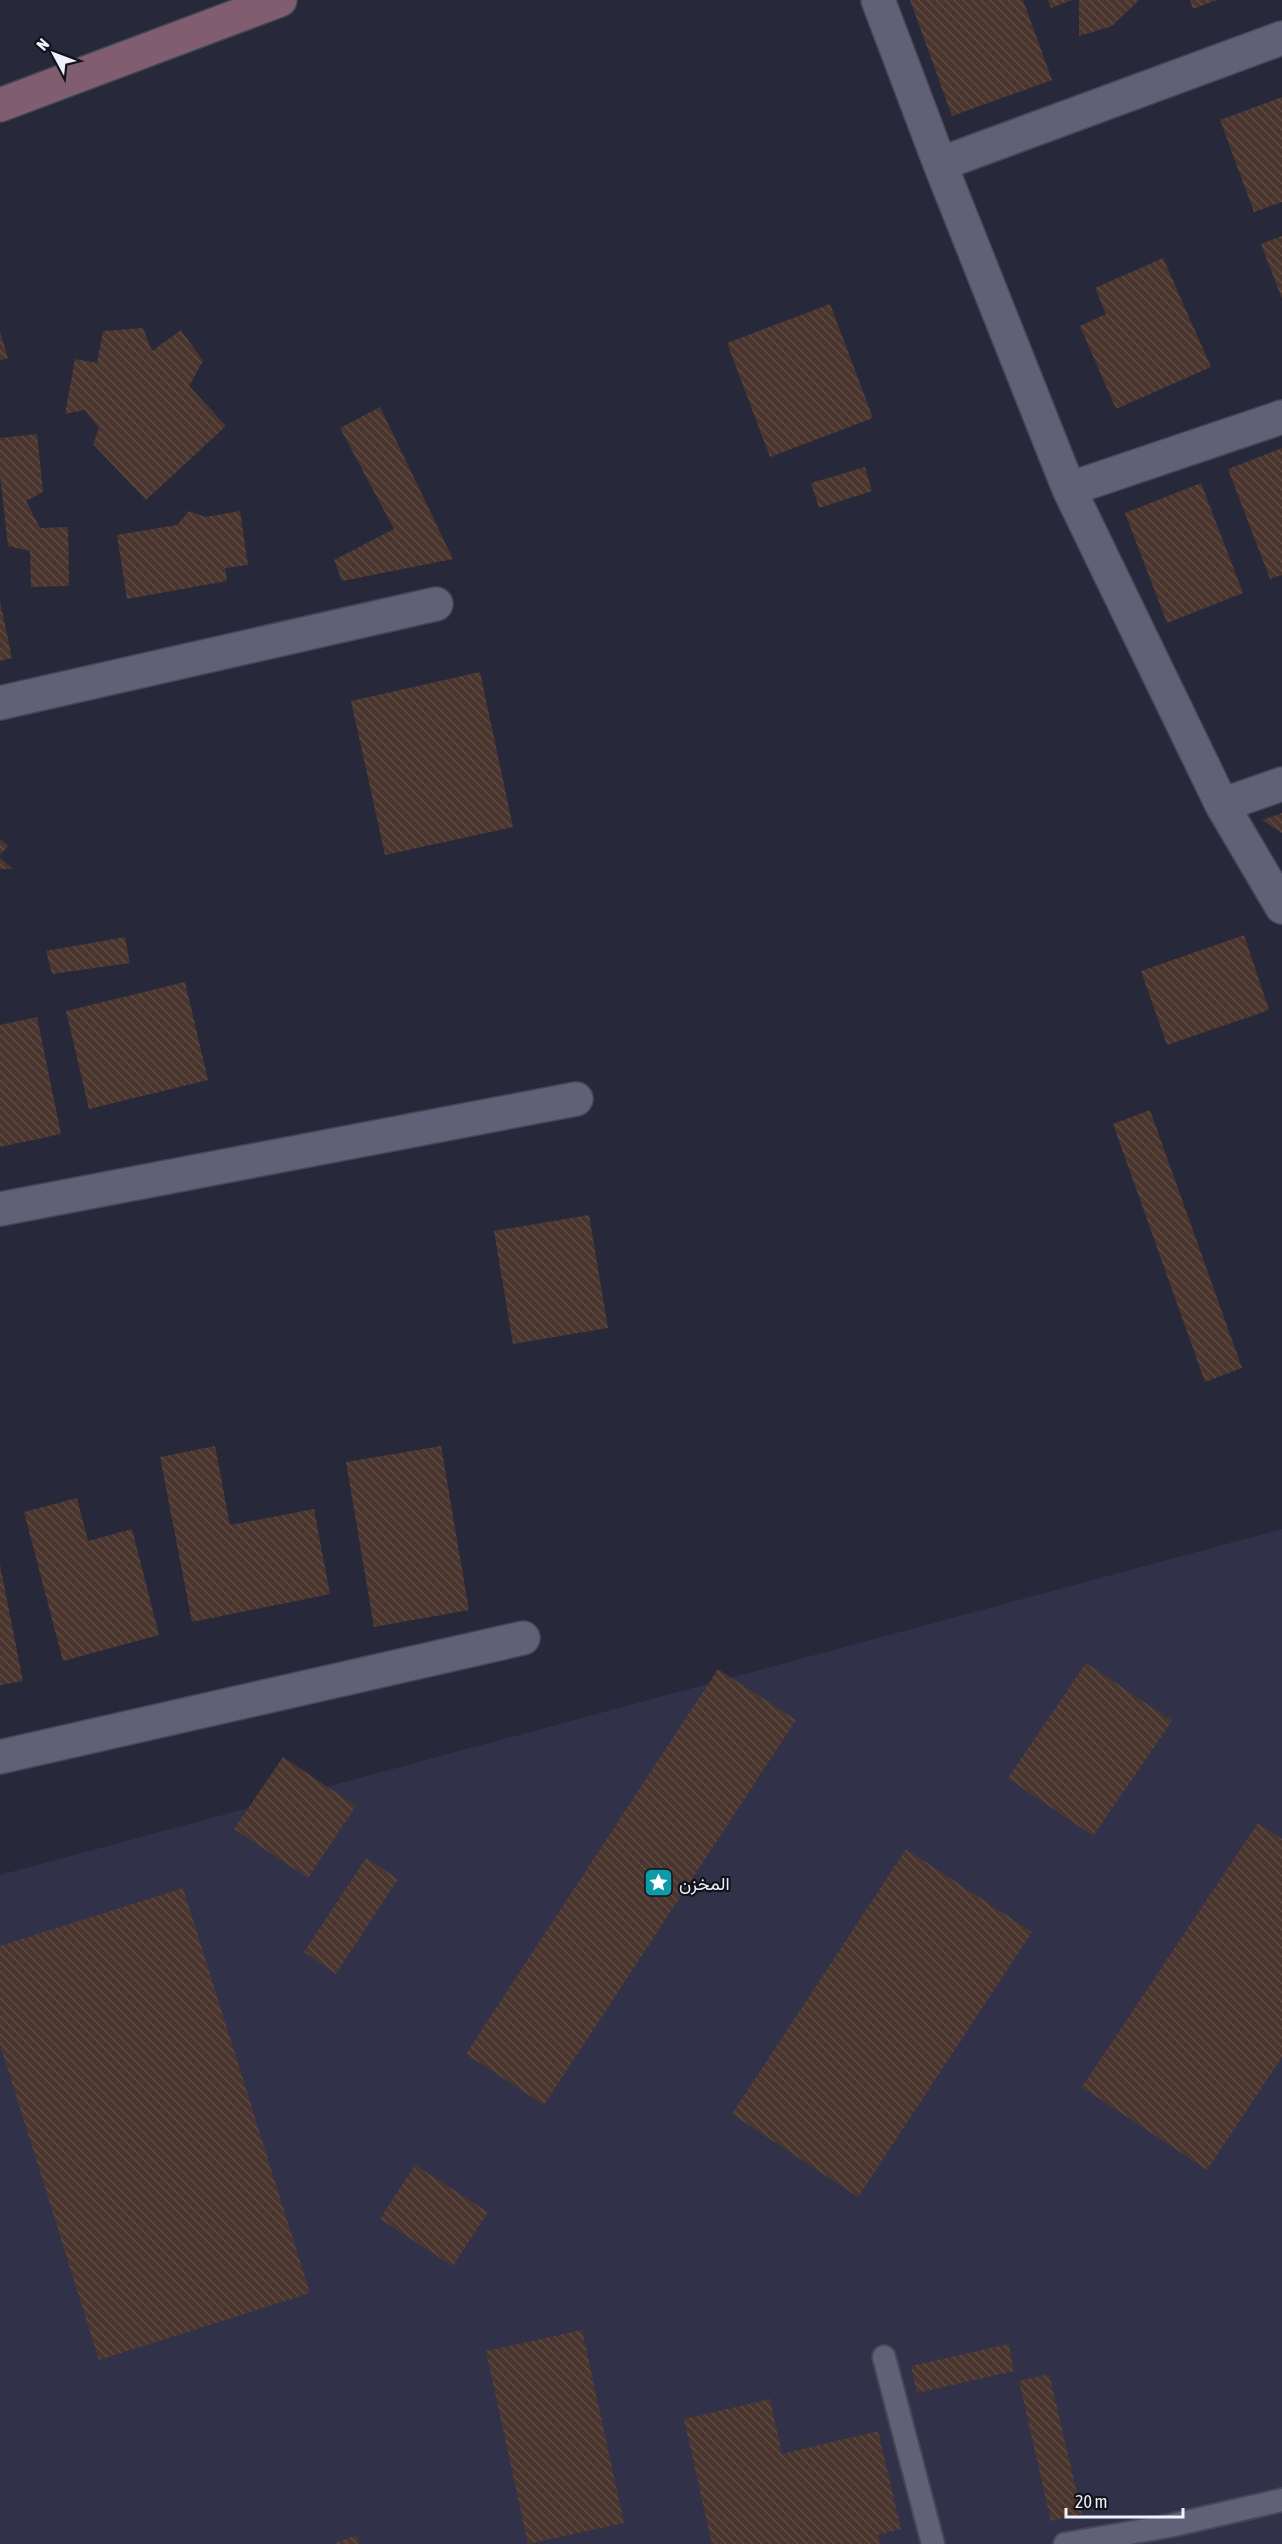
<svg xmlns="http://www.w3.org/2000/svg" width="1282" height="2544" viewBox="0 0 1282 2544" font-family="'Asap Condensed',Vazirmatn,sans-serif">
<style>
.built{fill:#31324a}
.building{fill:url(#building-back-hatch)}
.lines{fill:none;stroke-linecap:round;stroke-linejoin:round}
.lane-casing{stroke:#464756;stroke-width:26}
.street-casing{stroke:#464756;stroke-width:36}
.secondary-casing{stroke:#464756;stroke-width:36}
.lane{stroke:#606176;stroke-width:22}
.street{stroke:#606176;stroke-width:33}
.secondary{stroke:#815e6f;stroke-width:33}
.labels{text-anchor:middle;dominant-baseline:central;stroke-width:4.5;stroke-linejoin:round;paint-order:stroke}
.poi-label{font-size:18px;fill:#f0f1fd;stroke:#12121a;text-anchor:start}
</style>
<defs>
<pattern id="building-back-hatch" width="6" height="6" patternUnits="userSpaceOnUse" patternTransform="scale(1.5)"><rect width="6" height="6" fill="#4a362e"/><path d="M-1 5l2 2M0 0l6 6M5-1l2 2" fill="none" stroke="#5c4a43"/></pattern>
</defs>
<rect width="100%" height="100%" fill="#27283a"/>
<path class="built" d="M1282,1529V2544H0V1875Z"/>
<path class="building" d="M910,0H1023L1052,80L952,116Z
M1048,0H1072L1051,8Z
M1079,0H1139L1112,26L1079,36Z
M1190,0H1217L1193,9Z
M1282,97V202L1254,212L1220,120Z
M1282,236V299L1261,244Z
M1163,258L1211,367L1116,409L1080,326L1106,314L1095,288Z
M830,304L873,418L770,457L727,343Z
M143,328L152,351L181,330L203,361L189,386L226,426L146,500L93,444L99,428L85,410L65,414L75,359L97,363L103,331Z
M0,332L8,358L0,360Z
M380,407L453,559L342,581L334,560L394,529L340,428Z
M37,434L43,492L26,501L40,528L68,527L69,586L31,587L30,551L8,546L0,475V438Z
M1282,448V575L1270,579L1228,469Z
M865,467L872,491L819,508L811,483Z
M1201,483L1243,593L1167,623L1125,513Z
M189,511L205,517L240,511L248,565L225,568L227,581L127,599L117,535L177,525Z
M0,601L12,658L0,661Z
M480,672L513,827L385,855L351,701Z
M1282,813V833L1262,820Z
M0,839L8,846L0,855Z
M0,858L13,869H0Z
M1244,935L1269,1010L1167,1045L1141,971Z
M125,937L130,963L52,974L46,951Z
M185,982L208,1080L89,1109L66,1011Z
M37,1017L61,1134L0,1147V1025Z
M1150,1110L1242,1368L1205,1382L1113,1124Z
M589,1215L608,1328L513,1344L494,1231Z
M215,1446L230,1525L314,1509L330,1594L192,1622L160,1457Z
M441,1446L469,1610L374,1627L346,1462Z
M77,1498L88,1541L132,1529L159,1635L63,1661L24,1512Z
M0,1565L23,1681L0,1685Z
M1086,1663L1172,1721L1093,1836L1008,1778Z
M718,1669L796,1720L544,2105L466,2054Z
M283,1757L356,1806L308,1878L234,1829Z
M1258,1823L1282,1839V2057L1207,2170L1082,2087Z
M906,1849L1032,1932L858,2197L732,2114Z
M366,1858L398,1879L336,1974L304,1952Z
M183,1888L310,2293L99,2360L0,2044V1946Z
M415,2165L488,2212L453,2266L380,2219Z
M582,2330L624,2523L528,2544L486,2351Z
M1009,2344L1014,2371L917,2393L911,2366Z
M1049,2374L1082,2514L1051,2521L1019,2381Z
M770,2399L782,2454L878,2431L901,2529L878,2535L880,2544H712L684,2419Z
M357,2535L360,2544H332Z"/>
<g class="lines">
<defs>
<path id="lane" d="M884,2357L933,2544
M1065,2544L1169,2526L1282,2500"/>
<path id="street" d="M878,0L940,164L1069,489L1222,805L1282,907
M940,164L1282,38
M1069,489L1282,417
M0,703L436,604
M1222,805L1282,784
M0,1209L576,1099
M0,1757L523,1638"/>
<path id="secondary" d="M0,105L280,0"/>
</defs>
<use href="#lane" class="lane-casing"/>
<use href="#street" class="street-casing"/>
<use href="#secondary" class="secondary-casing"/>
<use href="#lane" class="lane"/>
<use href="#street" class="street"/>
<use href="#secondary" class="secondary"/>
</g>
<defs>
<symbol id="sight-square" viewBox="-11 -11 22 22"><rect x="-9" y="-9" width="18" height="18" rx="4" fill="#0f9aa8" stroke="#12121a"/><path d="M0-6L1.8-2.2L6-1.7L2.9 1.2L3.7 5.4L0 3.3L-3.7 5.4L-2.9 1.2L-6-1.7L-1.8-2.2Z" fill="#fff"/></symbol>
</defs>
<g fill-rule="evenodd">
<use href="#sight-square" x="642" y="1866" width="33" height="33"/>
</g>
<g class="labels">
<g class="poi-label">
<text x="679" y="1883">المخزن</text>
</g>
</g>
<g transform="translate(54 54) rotate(311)" stroke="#12121a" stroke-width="4.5" paint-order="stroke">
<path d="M0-4.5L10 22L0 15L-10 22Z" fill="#f0f1fd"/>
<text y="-9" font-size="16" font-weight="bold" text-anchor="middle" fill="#f0f1fd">N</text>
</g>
<path d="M1066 2508v9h117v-9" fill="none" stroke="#f0f1fd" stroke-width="3"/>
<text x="1075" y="2508" font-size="18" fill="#f0f1fd" stroke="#12121a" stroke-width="4.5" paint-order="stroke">20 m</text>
</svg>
